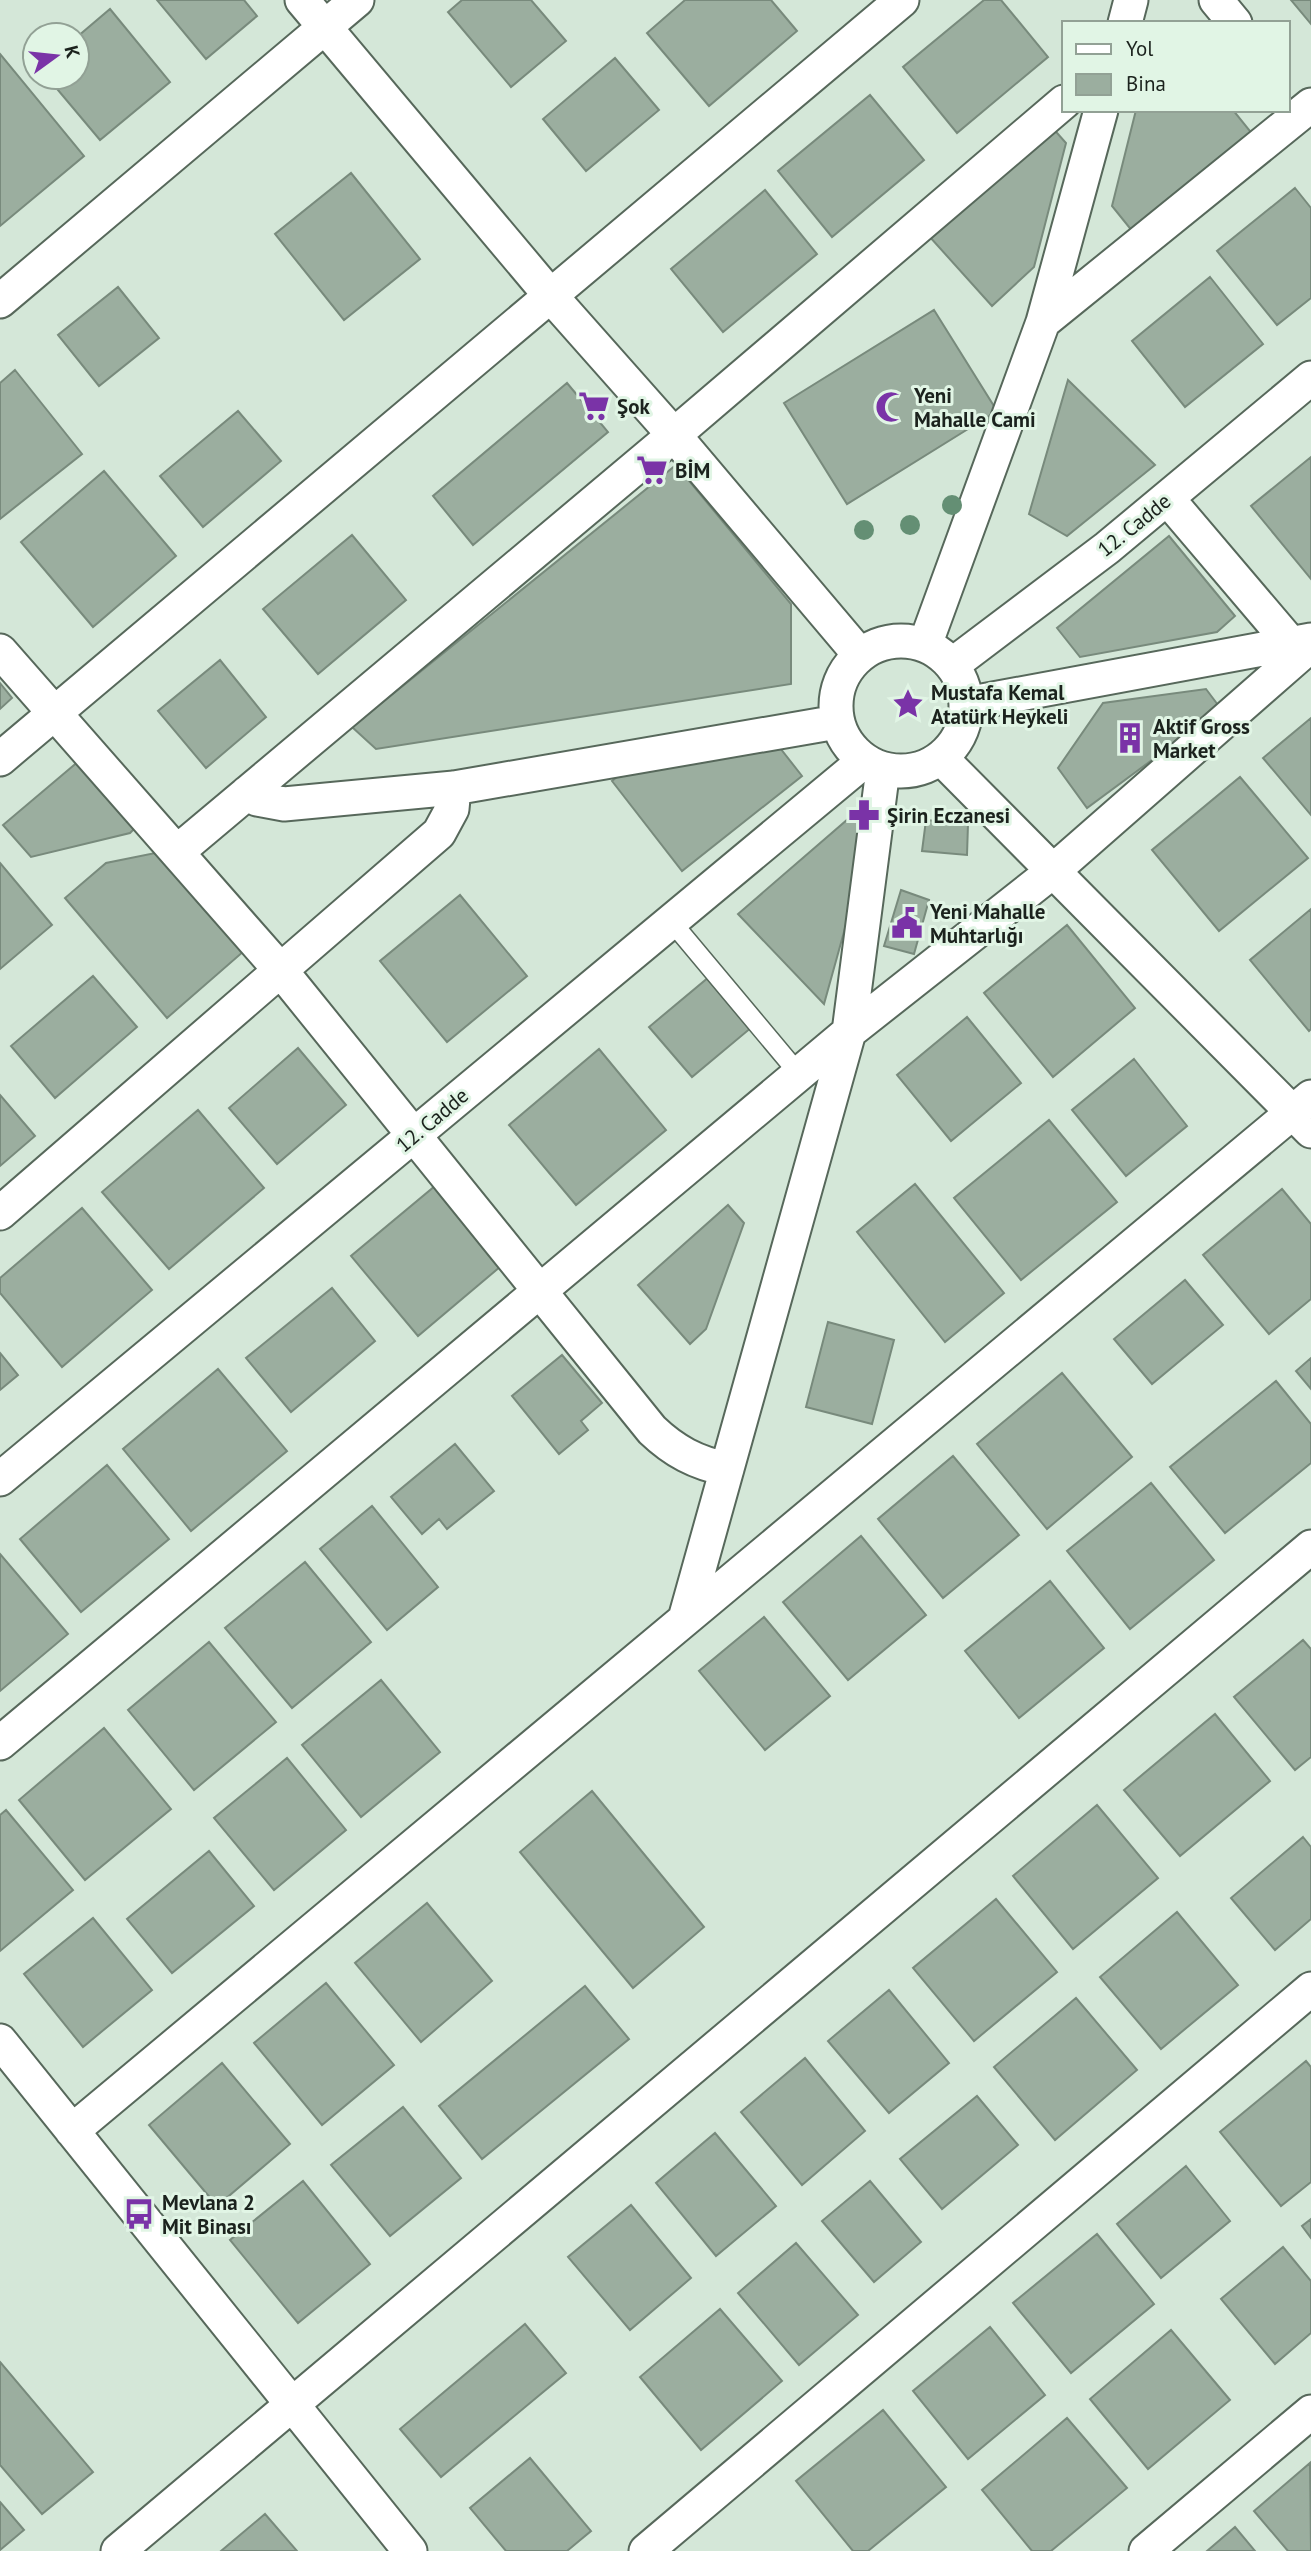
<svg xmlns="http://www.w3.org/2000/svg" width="1311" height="2551" viewBox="0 0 1311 2551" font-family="'PT Sans',sans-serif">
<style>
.building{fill:#9bae9f;stroke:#788a7c;stroke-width:2}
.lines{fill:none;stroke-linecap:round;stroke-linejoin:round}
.service-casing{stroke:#57685b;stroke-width:21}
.minor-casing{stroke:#57685b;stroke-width:37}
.service{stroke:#fff;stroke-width:18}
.minor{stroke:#fff;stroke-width:33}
.tree{fill:#648f74}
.labels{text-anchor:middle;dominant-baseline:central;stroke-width:6;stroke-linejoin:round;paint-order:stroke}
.poi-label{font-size:21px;font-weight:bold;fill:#1b221d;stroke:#e1f5e5;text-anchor:start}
.street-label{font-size:21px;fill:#1b221d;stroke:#e1f5e5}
</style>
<rect width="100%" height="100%" fill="#d4e7d8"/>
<path class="building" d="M157,0H244L257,16L206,59Z
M462,0H531L566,41L511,87L448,12Z
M685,0H771L797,31L709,106L647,33Z
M984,0H1001L1048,57L957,133L903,67Z
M1291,0H1311V24Z
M110,9L170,82L100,140L47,77H77V37Z
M0,54L84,156L0,226Z
M615,58L659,110L586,171L543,119Z
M870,95L924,160L832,237L778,171Z
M1136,110H1233L1254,136L1133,232L1112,206Z
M1050,125L1066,143L1034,267L992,306L929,236Z
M351,173L420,259L344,320L275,234Z
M1295,188L1311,208V298L1277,325L1217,251Z
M765,190L817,254L723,332L671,269Z
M1210,277L1263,344L1185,407L1132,341Z
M118,287L159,338L99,386L58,335Z
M934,310L997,411L847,504L784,403Z
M15,370L82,454L0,519V383Z
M1068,380L1155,465L1067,536L1029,514Z
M567,383L608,432L473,545L433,496Z
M238,411L281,461L203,527L160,476Z
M1311,457V579L1251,506Z
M676,465L791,604V684L376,749L352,727Z
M104,471L176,556L93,627L21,542Z
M352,535L406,600L318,674L263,609Z
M1169,536L1235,616L1217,632L1080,657L1057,628Z
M220,660L266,717L206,768L158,711Z
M0,683L12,698L0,709Z
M1206,689L1221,709L1087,808L1058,768L1103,703Z
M1311,718V815L1263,758Z
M773,739L802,776L682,871L612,781L633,764Z
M80,760L136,827L130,833L31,857L3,825Z
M1240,777L1308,858L1219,931L1152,850Z
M855,813L872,831L824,1004L738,914Z
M926,820L968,824L967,855L922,851Z
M160,852L244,951L167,1018L65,898L106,863Z
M0,863L52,925L0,969Z
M901,890L929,900L914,954L884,946Z
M460,895L527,976L447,1042L380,961Z
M1311,909V1029L1309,1031L1250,960Z
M1067,925L1135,1008L1053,1077L984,993Z
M93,976L137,1027L55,1098L11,1046Z
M709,977L752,1027L692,1077L649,1027Z
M967,1017L1021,1083L951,1141L897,1075Z
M298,1048L346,1105L277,1164L229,1108Z
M599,1049L666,1130L576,1205L509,1125Z
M1134,1059L1187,1126L1126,1176L1072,1110Z
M0,1095L35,1136L0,1166Z
M198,1110L264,1188L169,1269L102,1192Z
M1049,1120L1117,1202L1021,1280L954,1198Z
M441,1181L507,1261L418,1336L351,1256Z
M915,1184L1004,1293L945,1342L857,1232Z
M1282,1189L1311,1224V1299L1269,1334L1203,1255Z
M728,1205L744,1223L706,1329L690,1344L638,1285Z
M82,1208L152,1290L62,1367L0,1293V1278Z
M1185,1280L1223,1325L1152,1384L1114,1339Z
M332,1288L375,1341L291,1412L246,1358Z
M828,1322L894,1340L872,1424L806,1407Z
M0,1353L18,1375L0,1390Z
M562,1355L602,1403L581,1421L588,1430L559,1454L512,1396Z
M1311,1358V1389L1296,1371Z
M218,1369L287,1451L191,1531L123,1449Z
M1062,1373L1132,1457L1047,1529L977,1444Z
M1276,1381L1311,1424V1463L1225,1533L1170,1467Z
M455,1444L494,1491L447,1529L439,1519L422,1534L391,1497Z
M953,1456L1019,1535L943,1598L878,1519Z
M107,1465L169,1539L81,1612L20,1539Z
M1151,1483L1214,1560L1130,1629L1067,1551Z
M372,1506L438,1587L387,1630L320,1549Z
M861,1536L926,1615L848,1680L783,1602Z
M0,1554L68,1634L0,1691Z
M305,1562L371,1642L292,1708L225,1628Z
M1050,1581L1104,1648L1019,1718L965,1651Z
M764,1617L830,1696L765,1750L699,1671Z
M1303,1640L1311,1649V1757L1295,1770L1234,1697Z
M209,1642L276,1722L194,1790L128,1710Z
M381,1680L440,1752L361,1817L302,1745Z
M1215,1714L1270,1781L1180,1856L1124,1790Z
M104,1728L171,1809L85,1880L19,1800Z
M287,1758L346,1830L274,1890L214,1818Z
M592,1791L704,1927L633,1988L520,1852Z
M1097,1805L1158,1878L1073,1949L1013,1876Z
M6,1810L73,1890L0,1951V1815Z
M1303,1837L1311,1847V1919L1275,1950L1231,1898Z
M209,1851L254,1906L172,1973L127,1919Z
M996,1899L1057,1972L974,2041L913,1968Z
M427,1903L492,1981L421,2042L355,1963Z
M1177,1912L1238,1985L1161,2049L1100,1977Z
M93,1918L152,1990L83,2047L24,1974Z
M326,1983L394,2065L322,2125L254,2043Z
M585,1986L629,2039L482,2159L439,2106Z
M889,1990L949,2063L889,2113L828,2041Z
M1076,1998L1137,2070L1055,2140L994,2067Z
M805,2058L865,2131L802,2185L741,2112Z
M1306,2061L1311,2067V2182L1281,2206L1220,2132Z
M222,2063L290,2144L217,2206L149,2125Z
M977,2096L1018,2145L942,2209L900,2159Z
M403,2107L461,2178L390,2236L331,2165Z
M715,2133L776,2206L716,2256L656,2183Z
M1186,2166L1230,2221L1161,2278L1117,2224Z
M303,2181L370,2264L298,2323L230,2240Z
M870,2181L921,2242L874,2282L822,2221Z
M631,2205L691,2278L630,2330L568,2257Z
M1311,2219V2238L1302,2226Z
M1097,2234L1154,2304L1071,2373L1013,2303Z
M796,2243L858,2315L799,2365L738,2293Z
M1283,2247L1311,2281V2333L1275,2364L1221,2299Z
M720,2309L782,2381L701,2450L640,2377Z
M525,2324L566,2373L441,2477L400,2429Z
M990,2327L1045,2395L968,2459L913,2391Z
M1171,2330L1230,2400L1148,2469L1090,2399Z
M0,2362L93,2472L42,2514L0,2465Z
M883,2410L946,2487L868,2551H853L796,2481Z
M1067,2418L1127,2488L1051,2551H1032L982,2490Z
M530,2458L591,2531L567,2551H506L470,2508Z
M1310,2463L1311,2551H1288L1254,2511Z
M0,2502L24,2530L0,2550Z
M265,2514L297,2551H221Z
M1235,2527L1255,2551H1207Z"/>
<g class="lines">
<defs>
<path id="service" d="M671,921L799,1074"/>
<path id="minor" d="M302,0L549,294L674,435L860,655
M1216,0L1235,23
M1125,23L1131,0
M0,301L357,0
M1043,322L1311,105
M1167,498L1291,644
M836 706a65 65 0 1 1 130 0a65 65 0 1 1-130 0Z
M925,645L1043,322L1101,110
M0,651L282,972L652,1430C674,1451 696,1463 727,1469
M952,665L1107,548L1311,378
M966,704L1311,640
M941,758L1311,1131
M0,759L902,0
M247,793L257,799L284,804L454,788L837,722
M177,852L674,435L1064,102
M0,1213L439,833L452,809L454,788
M0,1479L864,761
M685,1619L849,1032L883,769
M0,1743L849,1032L1052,872L1311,645
M0,2041L410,2551
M72,2131L1311,1097
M118,2551L1311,1547
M646,2551L1311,1989
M1146,2551L1311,2412"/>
</defs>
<use href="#service" class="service-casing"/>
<use href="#minor" class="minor-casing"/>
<use href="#service" class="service"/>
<use href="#minor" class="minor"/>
</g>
<g class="tree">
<circle cx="952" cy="505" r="10"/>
<circle cx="910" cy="525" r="10"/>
<circle cx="864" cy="530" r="10"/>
</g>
<defs>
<symbol id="supermarket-bare" viewBox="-9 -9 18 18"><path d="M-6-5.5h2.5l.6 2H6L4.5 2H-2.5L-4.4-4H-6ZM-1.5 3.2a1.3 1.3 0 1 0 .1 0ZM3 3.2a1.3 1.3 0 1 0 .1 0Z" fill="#7a33a7" stroke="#e1f5e5" stroke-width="2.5" paint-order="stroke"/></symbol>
<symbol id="mosque-bare" viewBox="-9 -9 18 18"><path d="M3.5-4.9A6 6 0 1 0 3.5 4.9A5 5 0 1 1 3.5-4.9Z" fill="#7a33a7" stroke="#e1f5e5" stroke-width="2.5" paint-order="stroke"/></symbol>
<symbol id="sight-bare" viewBox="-9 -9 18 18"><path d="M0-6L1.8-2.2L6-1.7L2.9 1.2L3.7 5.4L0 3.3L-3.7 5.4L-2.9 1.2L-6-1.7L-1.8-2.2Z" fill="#7a33a7" stroke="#e1f5e5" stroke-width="2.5" paint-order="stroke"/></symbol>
<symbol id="building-bare" viewBox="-9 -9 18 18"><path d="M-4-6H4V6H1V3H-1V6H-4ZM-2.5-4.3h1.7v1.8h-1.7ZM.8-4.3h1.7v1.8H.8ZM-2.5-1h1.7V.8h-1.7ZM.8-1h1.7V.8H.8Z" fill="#7a33a7" stroke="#e1f5e5" stroke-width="2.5" paint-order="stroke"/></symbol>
<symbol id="pharmacy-bare" viewBox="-9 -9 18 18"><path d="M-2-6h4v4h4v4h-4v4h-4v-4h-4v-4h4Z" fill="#7a33a7" stroke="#e1f5e5" stroke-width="2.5" paint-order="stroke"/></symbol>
<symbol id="civic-bare" viewBox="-9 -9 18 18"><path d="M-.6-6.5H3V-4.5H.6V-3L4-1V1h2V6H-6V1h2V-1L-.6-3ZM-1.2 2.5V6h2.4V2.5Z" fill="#7a33a7" stroke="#e1f5e5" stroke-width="2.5" paint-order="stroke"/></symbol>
<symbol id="bus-bare" viewBox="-9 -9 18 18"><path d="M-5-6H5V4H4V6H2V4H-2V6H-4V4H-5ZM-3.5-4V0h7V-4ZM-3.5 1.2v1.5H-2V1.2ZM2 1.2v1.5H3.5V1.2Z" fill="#7a33a7" stroke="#e1f5e5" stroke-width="2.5" paint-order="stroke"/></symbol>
</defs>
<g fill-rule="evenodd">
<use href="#supermarket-bare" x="572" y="384" width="44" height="44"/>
<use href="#mosque-bare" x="869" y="385" width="44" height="44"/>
<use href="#supermarket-bare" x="630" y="448" width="44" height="44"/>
<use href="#sight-bare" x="886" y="682" width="44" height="44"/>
<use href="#building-bare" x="1108" y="716" width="44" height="44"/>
<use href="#pharmacy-bare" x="842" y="793" width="44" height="44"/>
<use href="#civic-bare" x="885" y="901" width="44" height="44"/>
<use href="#bus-bare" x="117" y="2192" width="44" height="44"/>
</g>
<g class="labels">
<g class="poi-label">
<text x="914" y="395">Yeni<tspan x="914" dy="24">Mahalle Cami</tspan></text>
<text x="617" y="406">Şok</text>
<text x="675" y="470">BİM</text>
<text x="931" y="692">Mustafa Kemal<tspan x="931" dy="24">Atatürk Heykeli</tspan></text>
<text x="1153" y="726">Aktif Gross<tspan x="1153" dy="24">Market</tspan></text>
<text x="887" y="815">Şirin Eczanesi</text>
<text x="930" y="911">Yeni Mahalle<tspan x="930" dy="24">Muhtarlığı</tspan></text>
<text x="162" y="2202">Mevlana 2<tspan x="162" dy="24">Mit Binası</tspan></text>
</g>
<g class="street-label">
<text transform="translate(1134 525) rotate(-39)">12. Cadde</text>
<text transform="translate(432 1120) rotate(-40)">12. Cadde</text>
</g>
</g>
<rect x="1062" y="21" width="228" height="91" fill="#e1f5e5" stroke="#92a195" stroke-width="2"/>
<rect x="1076" y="44" width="35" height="10" fill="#ffffff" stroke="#92a195" stroke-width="2"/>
<text x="1126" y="56" font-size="21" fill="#1b221d">Yol</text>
<rect x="1076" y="74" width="35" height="21" fill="#9bae9f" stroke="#92a195" stroke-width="2"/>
<text x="1126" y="91" font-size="21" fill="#1b221d">Bina</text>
<g transform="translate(56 56) rotate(75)"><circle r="33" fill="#e1f5e5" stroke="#92a195" stroke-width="2"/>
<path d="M0-5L12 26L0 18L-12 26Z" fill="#7a33a7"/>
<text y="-10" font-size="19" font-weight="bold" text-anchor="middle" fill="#1b221d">K</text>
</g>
</svg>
